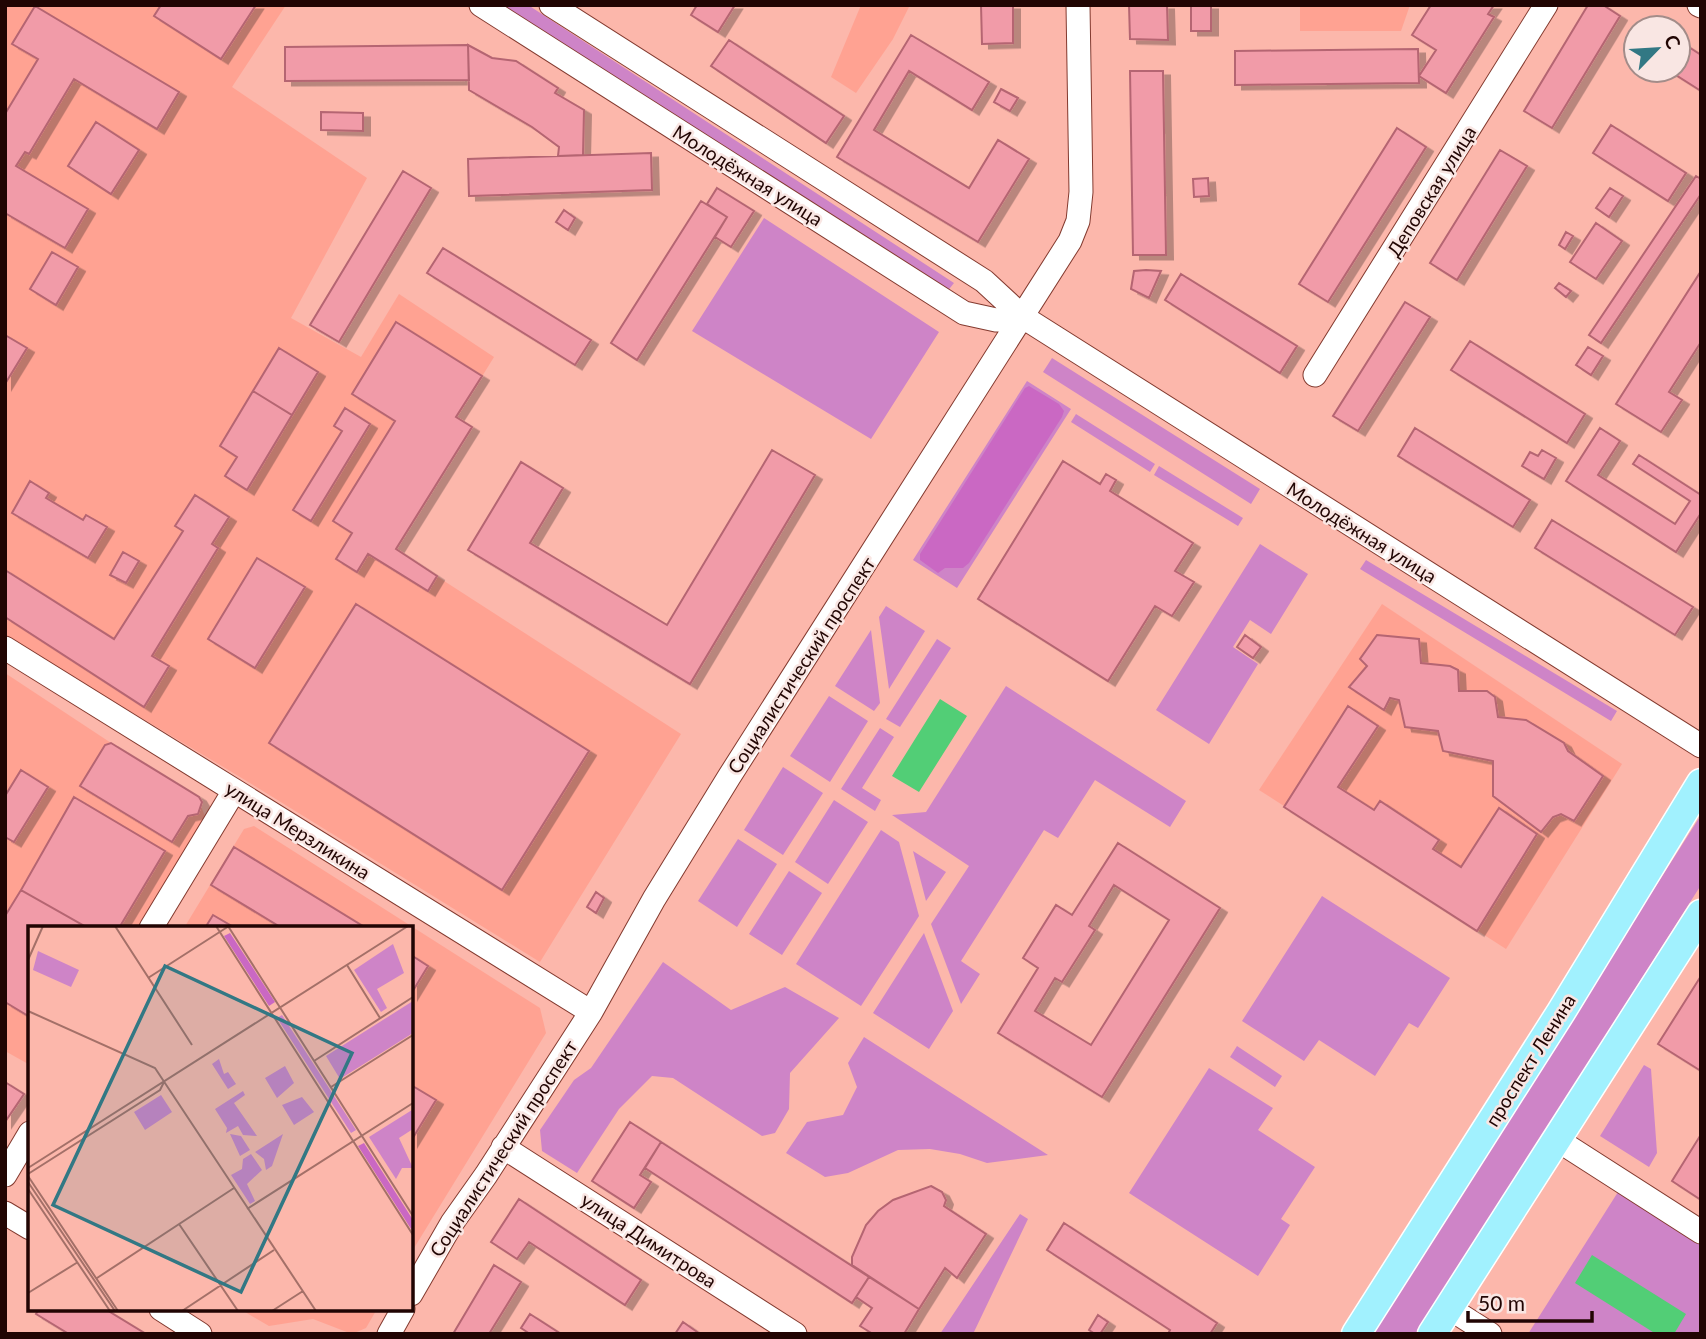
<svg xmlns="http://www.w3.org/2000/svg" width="1706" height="1339" viewBox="0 0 1706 1339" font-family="Lato,sans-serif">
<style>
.built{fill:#ffa292}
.green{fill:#ce84c7}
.forest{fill:#ca68c3}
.water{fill:#52ce76}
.building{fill:#f19ba8;stroke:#b56572;stroke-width:2;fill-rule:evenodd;filter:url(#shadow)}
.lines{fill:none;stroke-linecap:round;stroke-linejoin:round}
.minor-casing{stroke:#833a2f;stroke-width:25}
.major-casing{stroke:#fff;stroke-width:31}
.minor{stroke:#fff;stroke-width:23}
.major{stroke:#a1f1fe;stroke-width:28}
.labels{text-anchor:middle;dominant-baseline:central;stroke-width:5;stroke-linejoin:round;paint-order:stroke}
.street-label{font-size:19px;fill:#210503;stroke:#f9e6e3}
.inset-road{fill:none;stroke:#a47068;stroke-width:2}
.view{fill:#327884;fill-opacity:0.15;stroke:#327884;stroke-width:3.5}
.inset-edge{fill:none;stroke:#210503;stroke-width:3.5}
</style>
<defs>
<filter id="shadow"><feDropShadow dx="7" dy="4.5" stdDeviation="0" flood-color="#0004"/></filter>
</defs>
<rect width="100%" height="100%" fill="#fcb7ab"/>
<path class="built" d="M5,5H286L232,87L367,178L291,318L361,357L399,294L494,357L457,417L472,427L396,550L681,734L540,962L245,780L5,636Z
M861,5H910L893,39L856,93L831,77Z
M1300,5H1410L1401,31H1300Z
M1382,604L1622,764L1506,949L1259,790Z
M5,673L199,801L206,819L138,928H30V1065L5,1051Z
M254,826L540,1008L546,1033L411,1253V928H184L244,829Z
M240,1309H377L366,1328L352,1334L313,1319L269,1326Z"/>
<path class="green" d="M499,5H528L954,283L946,293Z
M764,218L939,332L871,439L692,331Z
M1052,358L1260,489L1251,504L1043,372Z
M1027,381L1071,409L957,588L913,560Z
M1076,414L1155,464L1150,472L1071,422Z
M1159,466L1243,518L1238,526L1154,475Z
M1260,544L1308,574L1271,634L1250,620L1233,647L1258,664L1209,744L1156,710Z
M1366,560L1617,711L1611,721L1360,569Z
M886,606L925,631L889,689L879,617Z
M871,630L880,703L874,711L835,686Z
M937,639L951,648L900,727L886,719Z
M1006,686L1186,801L1170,827L1095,780L1058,838L1044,830L961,961L980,974L961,1004L931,924L969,866L892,815L926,812Z
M829,696L868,721L830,782L790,756Z
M880,728L894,737L862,788L881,800L875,811L841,789Z
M783,767L823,793L783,855L744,830Z
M834,800L868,822L828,884L795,862Z
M1701,815V885L1416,1334H1371Z
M881,830L899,842L919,916L861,1006L796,964Z
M738,839L777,864L737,927L698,901Z
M913,851L946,872L926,901Z
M789,871L822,893L782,955L749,934Z
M1322,896L1450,978L1418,1028L1409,1023L1375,1076L1319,1040L1304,1061L1242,1021Z
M924,933L953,1011L929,1049L873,1013Z
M663,962L731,1010L785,987L839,1018L790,1073L789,1109L775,1133L762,1136L673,1078L652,1076L619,1109L577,1173L542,1151L540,1130L574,1080L591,1068Z
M864,1037L1048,1155L987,1163L960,1154L930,1149L898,1150L848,1173L825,1177L786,1153L807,1122L843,1115L857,1087L848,1063Z
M1237,1046L1282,1076L1275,1087L1230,1057Z
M1644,1065L1651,1069L1657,1153L1649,1167L1600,1136Z
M1209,1068L1273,1108L1258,1130L1315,1167L1281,1219L1290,1225L1258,1276L1129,1193Z
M1618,1192L1701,1245V1334H1528Z
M1020,1214L1028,1219L973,1334H940Z"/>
<path class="forest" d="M1029,386L1059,404L1064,411L1062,417L969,563L963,568H945L938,573L920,560V554L1025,388Z"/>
<path class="water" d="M940,699L967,716L919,792L892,776Z
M1592,1255L1686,1314L1674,1334H1656L1575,1283Z"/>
<path class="building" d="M161,5H256L221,59L154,16Z
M697,5H735L718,32L691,15Z
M981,5H1013V43L982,44Z
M1129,5H1167L1168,40L1130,39Z
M1191,5H1211V31H1191Z
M1431,5H1494L1488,14L1494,17L1446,93L1419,76L1436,50L1412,35Z
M1588,5H1603L1620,16L1552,128L1524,111Z
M35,6L179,92L157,129L74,79L29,154L25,152L16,166L88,209L65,248L5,213V114L38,59L12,44Z
M911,35L989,82L972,110L909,71L874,130L969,188L998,140L1029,159L978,242L837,157Z
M729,40L844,116L826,143L711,66Z
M1678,40L1701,55V91L1668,70H1678Z
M468,45L469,80L285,81V47Z
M468,45L492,58L516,61L558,88L555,93L584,110L583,155L558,156L559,147L532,127L469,90Z
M1418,49L1419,83L1235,85V51Z
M1130,71H1163L1166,255H1133Z
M1001,89L1018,98L1010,111L994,102Z
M321,112L363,113V131L321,130Z
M96,122L139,150L111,194L68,166Z
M1611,125L1686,173L1668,201L1593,153Z
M1397,128L1426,147L1328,302L1299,284Z
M1500,150L1527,166L1457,280L1430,263Z
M651,153L652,190L469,196L468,159Z
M403,171L431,188L339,342L310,325Z
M1696,176L1701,179V194L1601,343L1589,335Z
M1208,178L1209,196L1194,197L1193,179Z
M717,188L754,211L731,247L715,237L727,217L707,204Z
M1610,188L1623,196L1609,217L1596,208Z
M701,201L727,217L637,360L611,343Z
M564,210L575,218L568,230L556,222Z
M1596,223L1622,241L1596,279L1570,262Z
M1566,232L1573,236L1565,249L1559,245Z
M443,248L591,340L575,365L427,273Z
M52,252L78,267L56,305L30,289Z
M1146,270L1161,271L1149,298L1131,289L1134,271Z
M1701,271V342L1669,392L1682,400L1661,432L1616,404Z
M1181,274L1297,346L1280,373L1165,300Z
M1559,283L1571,291L1566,297L1555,288Z
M1405,302L1430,317L1358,431L1333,416Z
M396,322L482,376L456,417L472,427L396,549L437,576L428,591L368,554L357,572L336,559L352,533L333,521L395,421L352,394Z
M5,335L27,348L5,384Z
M1470,341L1585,414L1567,443L1451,370Z
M1588,347L1603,356L1591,375L1576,365Z
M279,348L318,372L292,415L253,391Z
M253,391L292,415L247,490L225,476L237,457L220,446Z
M345,408L370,424L311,521L293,510L342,431L334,426Z
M1415,428L1530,500L1513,527L1398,456Z
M1600,428L1620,441L1598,475L1675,524L1690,501L1633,464L1639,455L1701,495V513L1676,552L1566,481Z
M772,450L815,475L690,684L468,550L521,462L563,488L530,543L667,625Z
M1542,450L1556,458L1544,479L1522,466L1530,452L1538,456Z
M1063,461L1100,484L1106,474L1116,480L1110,491L1193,543L1175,571L1194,582L1172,616L1155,606L1108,681L978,599Z
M30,481L49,493L46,498L83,520L86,515L107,527L88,558L12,513Z
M195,495L229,517L212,544L218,548L152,656L169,666L144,707L5,617V570L114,639L183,531L175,526Z
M1552,520L1693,607L1675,635L1535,548Z
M123,552L139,561L126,583L110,575Z
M257,558L305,587L255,668L208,639Z
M356,604L589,751L502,890L269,743Z
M1245,635L1261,647L1253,658L1237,647Z
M1377,635L1419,639L1421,663L1450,666L1458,670L1459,691H1487L1495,697L1498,717L1526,720L1564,743L1568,751L1603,776L1574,821L1561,814L1553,817L1541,832L1493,796V761L1443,751L1438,731L1405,727L1399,700L1390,698L1384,710L1349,687L1367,666L1360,659Z
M1348,706L1378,726L1338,787L1374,810L1380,801L1439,840L1433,849L1461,867L1499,808L1537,834L1477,931L1284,807Z
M111,743L199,797L202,802L198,814L188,816L172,842L80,786L105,745Z
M21,770L48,787L14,842L5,837V796Z
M74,797L165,851L119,928H88L21,890Z
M1118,843L1220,908L1102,1097L998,1033L1038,968L1023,958L1056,905L1072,915ZM1114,885L1169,920L1091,1045L1035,1011L1055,978L1062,982L1095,930L1089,926Z
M234,847L366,928H282L211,885Z
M21,890L88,928H30V1017L5,1002V916Z
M596,892L604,898L596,913L587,907Z
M213,915L235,928H205Z
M411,955L428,966L411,994Z
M1701,976L1700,1034L1701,1071L1658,1044Z
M5,1082L24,1094L5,1122Z
M411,1085L436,1100L411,1141Z
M630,1122L661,1142L640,1175L651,1182L634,1208L592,1181Z
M1700,1136L1701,1137V1200L1672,1181Z
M661,1142L869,1277L852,1303L645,1168Z
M931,1186L942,1192L946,1200L944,1206L986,1234L957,1278L945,1268L919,1309L852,1265V1257L866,1225L878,1211L893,1200Z
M519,1199L641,1280L625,1305L529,1242L517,1259L491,1242Z
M1064,1223L1217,1323L1210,1334H1168L1170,1330L1047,1250Z
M494,1265L521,1282L489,1334H453Z
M869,1277L919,1309L904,1334H873L860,1326L872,1308L856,1297Z
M39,1309H105L146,1334H69L36,1314Z
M530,1314L561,1334H530L521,1328Z
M1098,1315L1108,1322L1100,1334H1095L1089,1330Z
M683,1322L700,1334H675Z"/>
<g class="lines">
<defs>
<path id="minor" d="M481,5L964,313L996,320L1023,317
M551,5L984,281L1023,317L1701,746
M1699,5L1701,6
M1315,375L1546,5
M5,648L591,1012
M151,928L234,791
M1556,1139L1701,1232
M503,1147L795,1334
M5,1175L30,1133
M5,1213L30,1228
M411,1294L452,1223L486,1175L591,1012L654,899L729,777L1070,241L1078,221L1081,192L1078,5
M1449,1308L1490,1334
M161,1309L200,1334
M389,1334L403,1309"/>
<path id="major" d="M1356,1334L1561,1012L1701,783
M1432,1334L1701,914"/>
</defs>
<use href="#minor" class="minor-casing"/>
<use href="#major" class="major-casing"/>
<use href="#minor" class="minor"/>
<use href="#major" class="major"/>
</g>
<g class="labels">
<g class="street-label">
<text transform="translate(748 175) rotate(32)">Молодёжная улица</text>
<text transform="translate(1431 191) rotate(-58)">Деповская улица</text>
<text transform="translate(1362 532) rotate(32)">Молодёжная улица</text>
<text transform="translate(801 665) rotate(-57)">Социалистический проспект</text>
<text transform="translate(298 830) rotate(32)">улица Мерзликина</text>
<text transform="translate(1530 1060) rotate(-58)">проспект Ленина</text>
<text transform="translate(503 1148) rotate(-57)">Социалистический проспект</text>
<text transform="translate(649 1240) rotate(33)">улица Димитрова</text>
</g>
</g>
<g transform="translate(28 926)">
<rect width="385" height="385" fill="#fcb7ab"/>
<path d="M365,18L376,47L349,63L359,82L353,86L326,44ZM10,25L51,44L43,61L5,44ZM385,75V107L312,153L298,130ZM254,89L328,204L323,207L249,92ZM191,133L196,148L200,146L208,158L200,163L184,138ZM257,140L266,157L249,172L237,152ZM215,165L217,169L206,177L229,210L215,209L210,200L198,207L199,202L187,183ZM133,169L144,186L117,204L106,186ZM274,171L286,186L266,199L254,179ZM384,184L385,203L371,212L385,242H374L368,253L341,211ZM202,208L213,210L222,224L212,230ZM255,208L244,240L238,244L236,233L227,226ZM223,228L234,244L219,258L227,275L222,278L203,249L214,243L215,233Z" fill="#ce84c7"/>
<path d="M202,7L247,76L241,80L196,10ZM336,217L385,294V306L330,220Z" fill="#ca68c3"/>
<path class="inset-road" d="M87,0L164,119M188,0L385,309M200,0L385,290M0,34L15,0M319,39L352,92M120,52L201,0M0,85L127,142L288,385M286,135L385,71M303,161L385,109M0,242L380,0M0,248L132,164L136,156M0,250L90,385M0,256L87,385M0,263L82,385M219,283L385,177M151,298L210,385M69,352L206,262M0,367L50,336M154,385L246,324M244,385L275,365"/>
<path class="view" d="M137,40L324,127L213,366L25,279Z"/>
<rect width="385" height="385" class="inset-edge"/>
</g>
<rect width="1706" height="1339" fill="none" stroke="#210503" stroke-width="14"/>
<g transform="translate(1657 49) rotate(65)"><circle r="33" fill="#f9e6e3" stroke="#a38c89" stroke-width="2"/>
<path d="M0-5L12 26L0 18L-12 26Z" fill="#327884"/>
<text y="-10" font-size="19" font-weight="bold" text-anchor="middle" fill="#210503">С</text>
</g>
<path d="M1468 1311v10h124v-10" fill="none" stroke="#210503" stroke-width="3.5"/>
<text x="1478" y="1311" font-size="21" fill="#210503" stroke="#f9e6e3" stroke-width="5" paint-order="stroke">50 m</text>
</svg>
